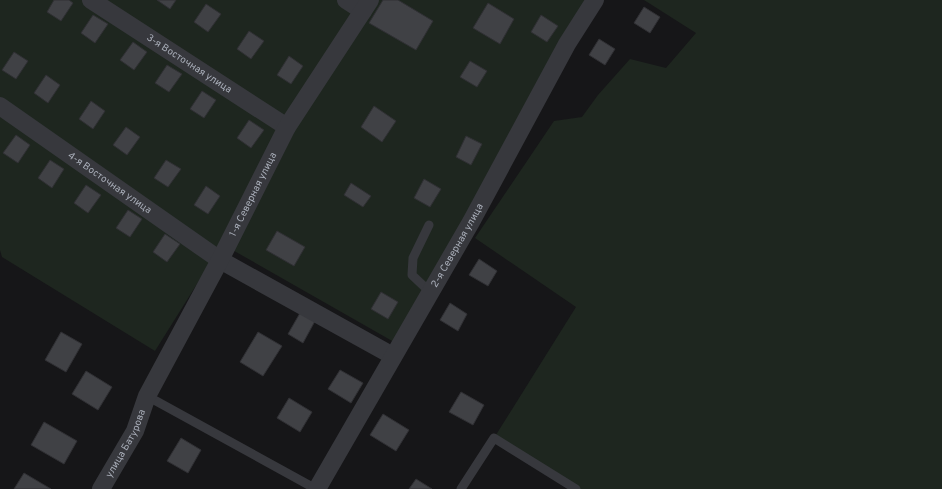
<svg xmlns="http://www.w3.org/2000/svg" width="942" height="489" viewBox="0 0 942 489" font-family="Overpass,sans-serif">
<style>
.green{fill:#1e261f}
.building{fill:#404145;stroke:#303034}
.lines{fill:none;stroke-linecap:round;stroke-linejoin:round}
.service{stroke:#37383d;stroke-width:9}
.minor{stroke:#37383d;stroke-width:18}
.labels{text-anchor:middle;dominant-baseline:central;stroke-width:3;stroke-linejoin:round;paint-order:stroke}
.street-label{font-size:10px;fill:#a8adb8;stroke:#111113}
</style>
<rect width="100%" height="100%" fill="#161618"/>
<path class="green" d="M0,0H593L401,346L222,244L155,351L2,257L0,250Z
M644,0H942V489H576L494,438L576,307L475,238L554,121L582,117L598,95L630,59L666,68L696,33Z"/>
<path class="building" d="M54,0H69L73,3L61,21L47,12Z
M157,0H176L170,9Z
M383,0H398L433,21L416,50L369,23Z
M488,3L514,19L500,44L473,28Z
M206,4L221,14L208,32L194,22Z
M644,7L660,17L650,33L634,23Z
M93,15L108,24L95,43L81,33Z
M541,15L558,26L547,42L531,32Z
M249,31L264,41L251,59L237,49Z
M599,39L615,49L605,65L589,55Z
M133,42L147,52L134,70L120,60Z
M14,52L28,61L16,79L2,70Z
M289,56L303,66L291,84L277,75Z
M470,61L487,71L477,87L460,77Z
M167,65L182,74L169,92L155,83Z
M46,75L60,85L48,103L34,93Z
M202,91L216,100L204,118L190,109Z
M91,101L105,111L93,129L79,119Z
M374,106L396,121L382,142L361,127Z
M249,120L264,130L251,148L237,138Z
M126,127L140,137L127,155L113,145Z
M16,135L30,145L18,163L3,153Z
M466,136L482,144L471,165L456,157Z
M50,160L64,169L52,188L38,178Z
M166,160L181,169L168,187L154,178Z
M424,179L441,189L430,207L414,198Z
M351,183L371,196L363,207L344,195Z
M86,185L101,195L88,213L74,203Z
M206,186L220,196L208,214L194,205Z
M128,210L142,219L130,237L116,228Z
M277,231L305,247L294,266L266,250Z
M165,234L180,244L167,262L153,252Z
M479,259L497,271L488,286L469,275Z
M381,292L398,302L388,319L371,309Z
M450,303L467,314L458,331L440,320Z
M300,313L315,321L303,343L288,334Z
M61,332L82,344L66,372L45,360Z
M258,332L282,346L263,376L240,362Z
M340,370L363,383L351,403L328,389Z
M86,371L112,387L98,410L72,394Z
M461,392L484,405L473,425L449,412Z
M289,398L312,412L300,432L277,418Z
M383,414L409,430L396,451L370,435Z
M44,422L77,441L64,464L31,445Z
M181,438L201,450L188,473L167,461Z
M24,473L51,489H14Z
M416,479L432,489H409Z"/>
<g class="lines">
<path class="service" d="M429,225L413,258L412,275L430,292
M147,396L316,489
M461,489L494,438L576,489"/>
<g class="minor">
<path id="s1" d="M91,0L287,127"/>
<path d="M346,0L363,11"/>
<path id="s2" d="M0,106L220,260L393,356"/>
<path id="s3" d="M101,489L135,431L147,396L220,260L287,127L370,0"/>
<path id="s4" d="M317,489L471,222L567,44L595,0"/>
</g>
</g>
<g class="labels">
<g class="street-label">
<text stroke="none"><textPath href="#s1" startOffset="117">3-я Восточная улица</textPath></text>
<text stroke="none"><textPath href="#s2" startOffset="134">4-я Восточная улица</textPath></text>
<text stroke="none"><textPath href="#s3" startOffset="332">1-я Северная улица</textPath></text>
<text stroke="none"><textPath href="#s4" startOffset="281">2-я Северная улица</textPath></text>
<text stroke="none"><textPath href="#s3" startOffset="52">улица Батурова</textPath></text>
</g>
</g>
</svg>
